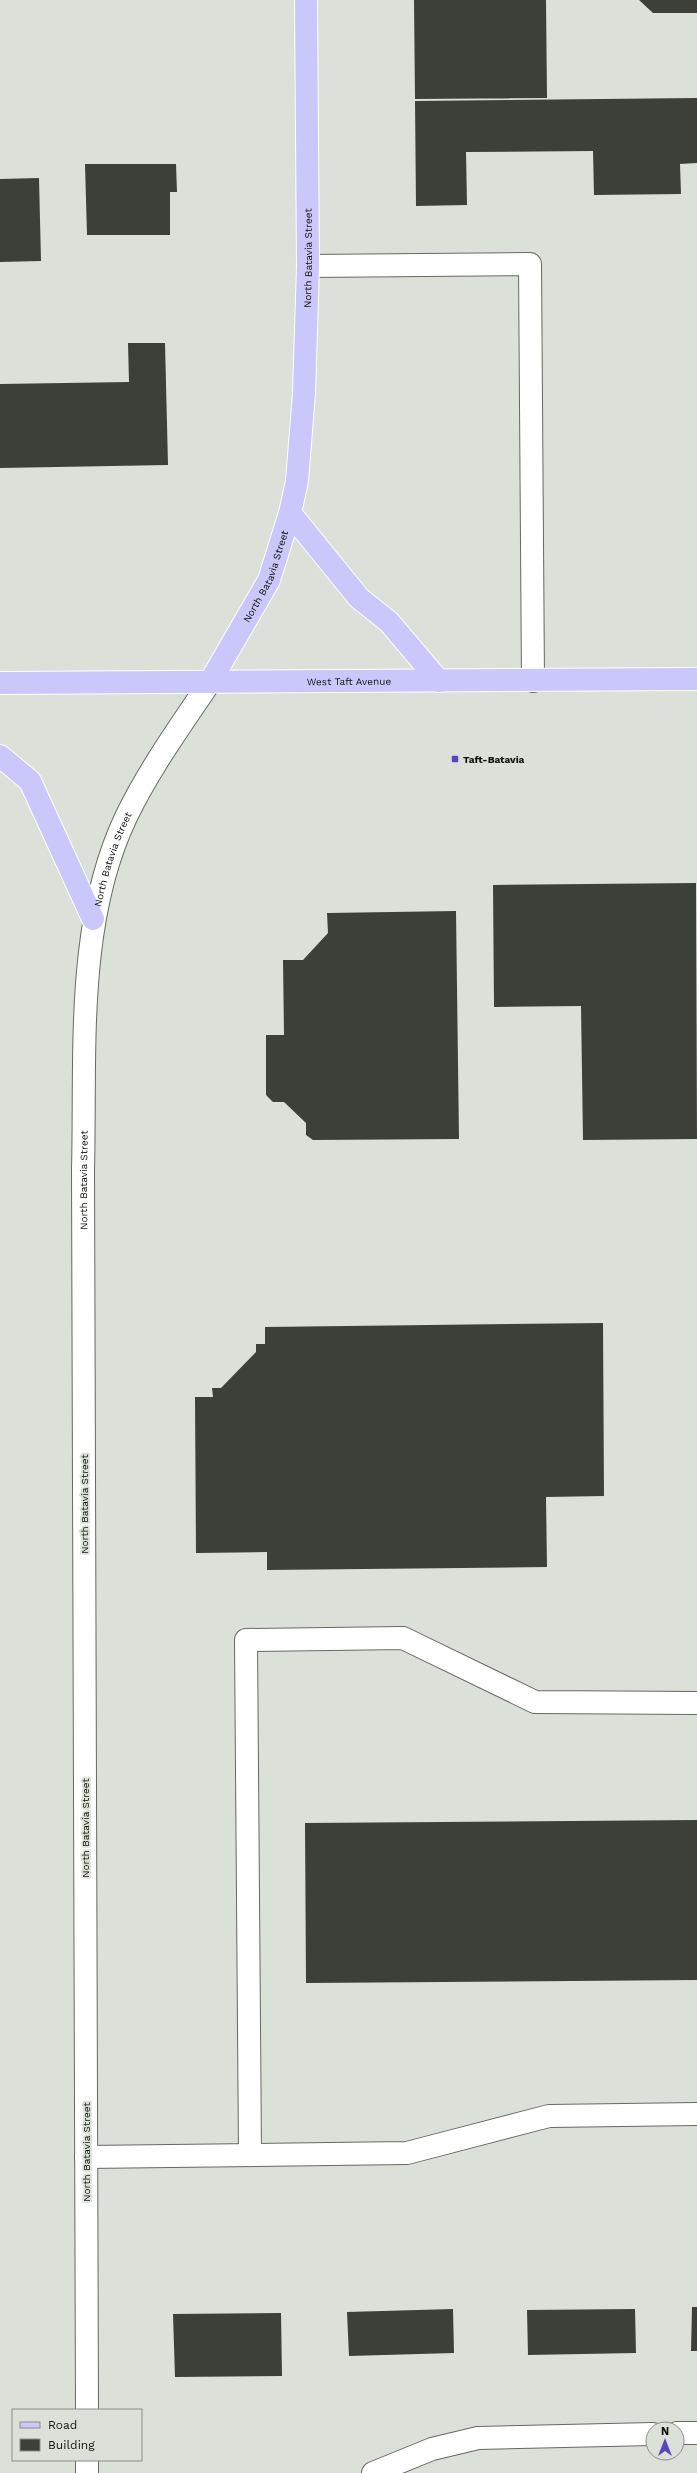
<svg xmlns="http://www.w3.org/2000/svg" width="697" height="2473" viewBox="0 0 697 2473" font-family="'Work Sans',sans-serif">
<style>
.building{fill:#3c4039}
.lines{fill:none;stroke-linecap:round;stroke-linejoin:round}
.minor-casing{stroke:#666a62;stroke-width:24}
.major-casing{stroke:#fff;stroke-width:24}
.minor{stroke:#fff;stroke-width:22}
.major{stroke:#cac7fb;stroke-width:22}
.poi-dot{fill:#5945bd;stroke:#dbe0d8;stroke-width:1.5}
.labels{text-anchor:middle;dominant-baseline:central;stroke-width:4;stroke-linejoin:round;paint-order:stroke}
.street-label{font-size:10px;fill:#10120f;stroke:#dbe0d8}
.poi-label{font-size:10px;font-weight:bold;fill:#10120f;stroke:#dbe0d8;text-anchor:start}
</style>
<rect width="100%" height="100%" fill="#dbe0d8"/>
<path class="building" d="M414,0H546L547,98L415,99Z
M639,0H697V13H653Z
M697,98V163L680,164L681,194L594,195L593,151L466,152L467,205L416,206L415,101Z
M85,164H176L177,192H170V235H87Z
M39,178L41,261L0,262V179Z
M128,343H165L168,465L0,468V384L129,382Z
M696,883L697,1139L583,1140L581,1006L494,1007L493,885Z
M456,911L459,1139L313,1140L306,1135V1123L284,1102H273L266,1095V1035H284L283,960H303L328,933L327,913Z
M603,1323L604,1496L546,1497L547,1567L267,1570V1552L196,1553L195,1397H213L212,1388H221L256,1352V1344H265V1327Z
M697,1820V1980L306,1983L305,1823Z
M692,2307H697V2351H691Z
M453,2309L454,2353L349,2356L347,2312Z
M635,2309L636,2353L528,2355L527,2310Z
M281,2313L282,2376L175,2377L173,2314Z"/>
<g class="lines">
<defs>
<g id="minor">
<path d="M308,266L530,264L533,681"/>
<path d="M250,2154L246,1640L403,1638L535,1702L697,1703"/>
<path d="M86,2157L407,2153L549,2116L697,2114"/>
<path id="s1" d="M87,2410L83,1170C86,1054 75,922 127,815C150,768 181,725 210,682"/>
<path d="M677,2433H697"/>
<path d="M87,2460V2473"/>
<path d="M373,2473L432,2449L478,2438L653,2434"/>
</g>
<g id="major">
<path d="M290,513L359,598L389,622L439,681"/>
<path id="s2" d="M210,682L269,580L290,513L297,481L304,393L308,266L306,0"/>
<path id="s3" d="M0,683L697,679"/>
<path d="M0,756L30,781L93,919"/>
</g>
</defs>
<use href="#minor" class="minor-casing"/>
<use href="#major" class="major-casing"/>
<use href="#minor" class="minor"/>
<use href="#major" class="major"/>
</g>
<rect class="poi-dot" x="451" y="755" width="8" height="8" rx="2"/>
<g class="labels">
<g class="street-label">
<text stroke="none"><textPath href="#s2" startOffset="444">North Batavia Street</textPath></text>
<text stroke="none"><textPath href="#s2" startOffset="120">North Batavia Street</textPath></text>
<text stroke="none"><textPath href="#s3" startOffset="349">West Taft Avenue</textPath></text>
<text stroke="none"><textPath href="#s1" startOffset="1554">North Batavia Street</textPath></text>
<text stroke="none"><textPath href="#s1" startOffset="1230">North Batavia Street</textPath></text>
<text transform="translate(84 1504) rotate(-90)">North Batavia Street</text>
<text transform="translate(85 1828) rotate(-90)">North Batavia Street</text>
<text transform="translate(86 2152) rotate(-90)">North Batavia Street</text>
</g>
<g class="poi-label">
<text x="463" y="759">Taft-Batavia</text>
</g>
</g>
<rect x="12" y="2409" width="130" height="52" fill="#dbe0d8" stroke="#8a8e88"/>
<rect x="20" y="2422" width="20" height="6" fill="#cac7fb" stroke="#8a8e88"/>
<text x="48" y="2429" font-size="12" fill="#10120f">Road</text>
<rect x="20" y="2439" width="20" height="12" fill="#3c4039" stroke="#8a8e88"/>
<text x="48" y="2449" font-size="12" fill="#10120f">Building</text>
<g transform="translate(665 2441)"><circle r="19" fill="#dbe0d8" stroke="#8a8e88"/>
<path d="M0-3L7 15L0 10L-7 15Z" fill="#5945bd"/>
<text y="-6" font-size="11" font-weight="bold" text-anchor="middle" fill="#10120f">N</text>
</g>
</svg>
